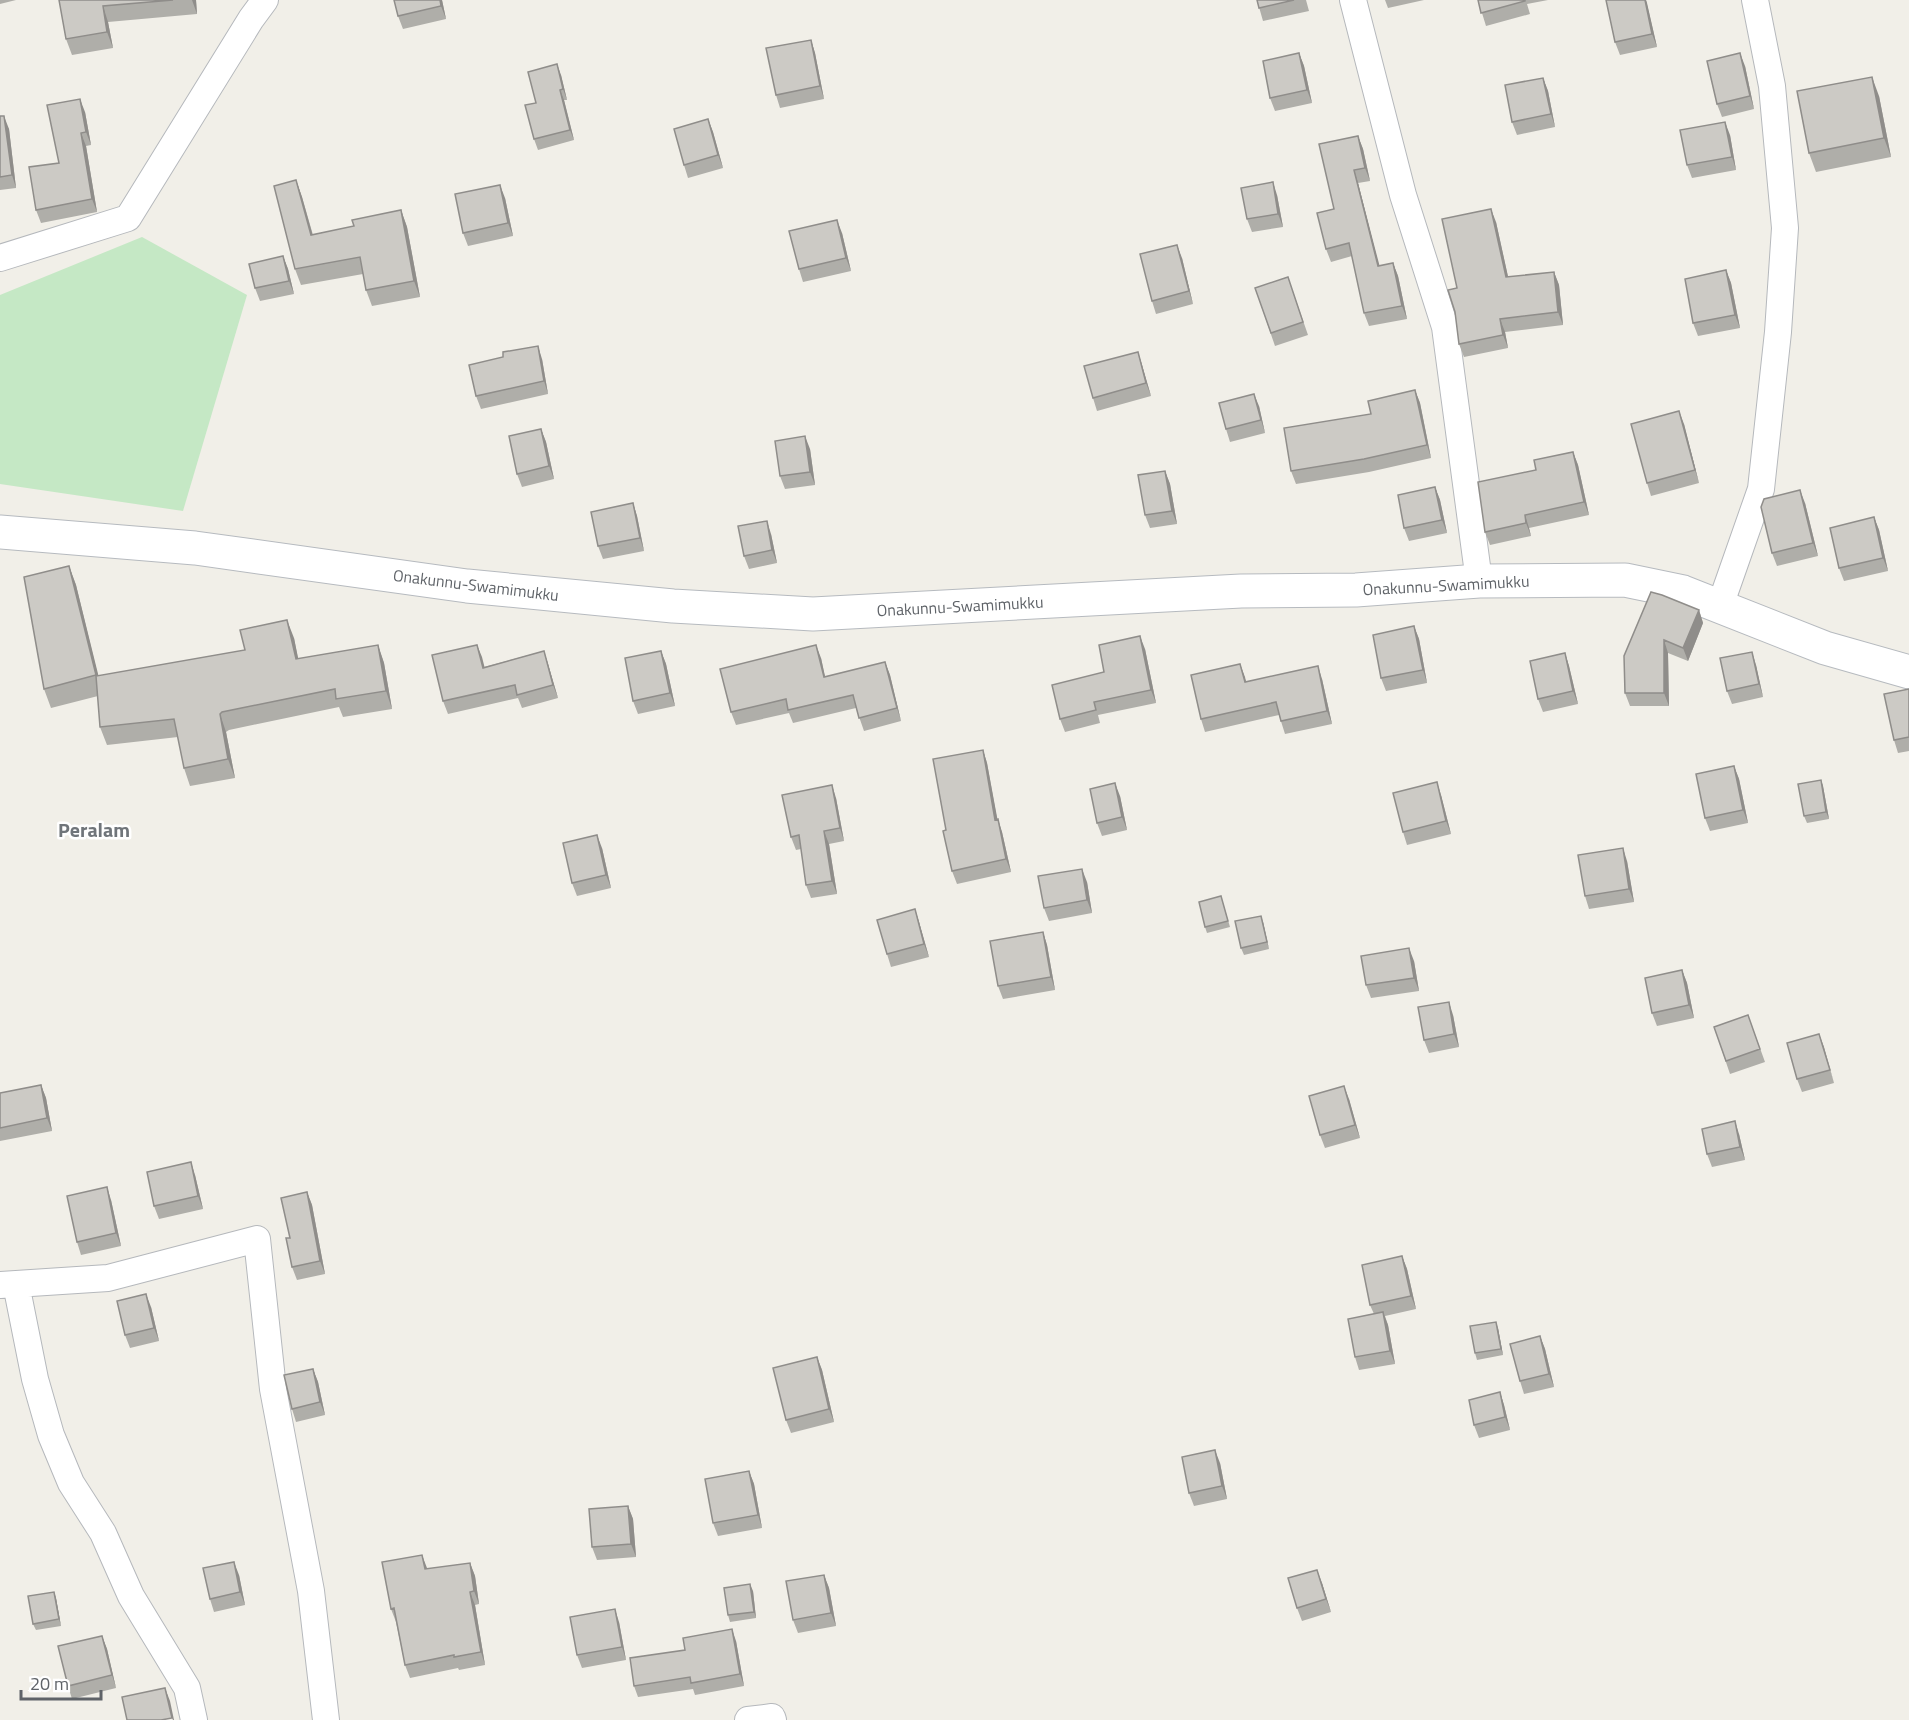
<svg xmlns="http://www.w3.org/2000/svg" width="1909" height="1720" viewBox="0 0 1909 1720" font-family="'Titillium Web',sans-serif">
<style>
.green{fill:#c5e8c5}
.lines{fill:none;stroke-linecap:round;stroke-linejoin:round}
.street-casing{stroke:#b5b8bc;stroke-width:28}
.secondary-casing{stroke:#b6babf;stroke-width:35}
.street{stroke:#fff;stroke-width:26}
.secondary{stroke:#fff;stroke-width:33}
.wall{fill:#afaea9}
.shaded-wall{fill:#8f8d8a}
.building{fill:#cccac5;stroke:#8f8d8a;stroke-width:1.5}
.labels{text-anchor:middle;dominant-baseline:central;stroke-width:5;stroke-linejoin:round;paint-order:stroke}
.street-label{font-size:16px;fill:#5f6368;stroke:#fff}
.quarter-label{font-size:20px;font-weight:bold;fill:#70757a;stroke:#fff}
</style>
<rect width="100%" height="100%" fill="#f1efe8"/>
<path class="green" d="M142,237L247,295L183,511L0,484V295Z"/>
<g class="lines">
<defs>
<path id="street" d="M1353,0L1403,195L1445,327L1479,581
M0,258L128,218L251,19L265,0
M1720,606L1761,489L1778,332L1785,228L1772,86L1755,0
M16,1284L35,1379L51,1435L71,1483L103,1533L131,1596L187,1688L194,1720
M0,1285L108,1278L257,1239L273,1389L311,1591L326,1720
M748,1720L772,1717L773,1720"/>
<path id="secondary" d="M0,532L195,548L467,586L673,606L813,614L1241,591L1356,590L1479,581L1625,580L1683,592L1825,648L1909,672"/>
</defs>
<use href="#street" class="street-casing"/>
<use href="#secondary" class="secondary-casing"/>
<use href="#street" class="street"/>
<use href="#secondary" class="secondary"/>
</g>
<path class="wall" d="M0,0H16L0,4Z
M59,0H196L197,14L108,22L113,48L72,55L66,39Z
M394,0H442L446,19L403,29L398,16Z
M1257,0H1306L1309,11L1263,21Z
M1385,0H1424L1388,8Z
M1478,0H1548L1527,4L1530,14L1486,26Z
M1606,0H1646L1657,47L1620,55L1615,42Z
M811,40L815,53L824,99L780,108L776,95Z
M1299,53L1304,66L1312,103L1275,111L1270,98Z
M1745,66L1754,109L1722,117L1717,104Z
M561,75L567,100H564L574,140L538,150L534,139L536,103Z
M1543,78L1548,91L1555,127L1517,135L1512,122Z
M1879,96L1891,157L1816,172L1809,153Z
M85,112L91,145L86,146L97,212L41,223L36,210L59,163Z
M0,116L9,129L16,188L0,190Z
M708,119L713,132L723,168L688,178L684,165Z
M1730,135L1736,170L1692,178L1687,165Z
M1358,136L1363,149L1370,181L1358,183L1379,266L1393,263L1398,276L1407,319L1369,326L1364,313L1352,256L1331,262L1326,249L1334,209Z
M296,180L302,197L313,235L354,226L401,210L407,227L420,297L372,306L366,290L363,274L301,285L295,269Z
M1277,195L1283,227L1252,232L1247,219Z
M505,198L513,236L468,246L463,233Z
M1496,222L1508,277L1554,272L1559,285L1563,325L1505,332L1508,348L1464,357L1459,344L1457,288Z
M842,233L851,271L803,282L799,269Z
M283,256L288,269L294,294L260,301L255,288Z
M1182,258L1193,304L1156,314L1152,301Z
M1726,270L1731,283L1740,328L1698,336L1693,323Z
M1288,277L1308,335L1275,346L1255,288Z
M1138,352L1142,365L1151,396L1097,411L1093,398Z
M542,359L548,394L481,409L476,396Z
M1415,390L1420,403L1431,458L1369,472L1296,484L1291,471L1371,414Z
M1259,406L1265,433L1230,442L1226,429Z
M1684,424L1699,483L1651,496L1647,483Z
M541,429L546,442L554,479L522,487L517,474Z
M810,449L815,485L785,489L780,476Z
M1573,452L1578,465L1589,515L1529,528L1531,536L1490,545L1485,532L1536,470Z
M1165,471L1170,484L1177,524L1150,528L1145,515Z
M1435,487L1440,500L1447,533L1409,541L1404,528Z
M633,503L637,516L644,551L603,559L598,546Z
M1805,503L1818,556L1777,566L1772,553Z
M1874,517L1879,530L1888,571L1844,581L1839,568Z
M771,534L777,563L749,569L744,556Z
M69,566L76,585L98,676L245,650L294,638L298,659L378,645L384,663L392,709L343,717L339,707L229,730L226,732L235,778L190,786L184,768L178,737L107,745L100,727L98,696L51,708L44,689Z
M1699,610L1703,623L1688,661L1668,653L1669,706H1630L1625,693L1624,656Z
M1414,626L1419,639L1427,683L1386,691L1381,678Z
M477,645L484,667L544,651L548,664L558,698L522,708L518,698L448,714L443,701Z
M1145,649L1156,703L1098,715L1100,723L1065,732L1060,719Z
M661,651L666,664L675,706L638,714L633,701Z
M1565,653L1569,666L1578,704L1543,712L1538,699Z
M821,658L825,677L885,662L890,675L901,721L864,731L856,708L793,723L789,713L736,725L731,712Z
M1240,664L1246,682L1322,679L1332,724L1285,734L1279,715L1205,732L1201,719Z
M1756,665L1763,697L1732,704L1727,691Z
M1909,689V751L1898,753L1894,740Z
M983,750L987,763L997,819L1002,832L1011,872L957,884L952,871L946,830Z
M1734,766L1739,779L1748,823L1710,831L1705,818Z
M1821,780L1823,786L1829,819L1807,823L1804,816Z
M1441,795L1451,834L1407,845L1403,832Z
M1120,796L1127,830L1102,836L1097,823Z
M836,798L844,841L829,844L837,894L811,898L806,885L801,849L796,850L791,837Z
M602,848L611,888L577,896L572,883Z
M1627,861L1634,902L1589,909L1585,896Z
M1087,882L1092,913L1049,921L1044,908Z
M1221,896L1230,927L1207,933L1205,927Z
M915,909L919,922L929,957L891,967L887,954Z
M1263,922L1269,949L1244,955L1241,948Z
M1043,932L1047,945L1055,990L1003,999L998,986Z
M1414,961L1419,991L1371,998L1366,985Z
M1682,970L1687,983L1694,1018L1657,1026L1652,1013Z
M1453,1015L1459,1047L1429,1053L1424,1040Z
M1748,1015L1765,1062L1730,1074L1714,1027Z
M1819,1034L1834,1083L1802,1092L1797,1079Z
M41,1085L46,1098L52,1131L0,1141V1093Z
M1349,1099L1360,1138L1325,1148L1320,1135Z
M1739,1134L1745,1160L1712,1167L1707,1154Z
M195,1175L203,1209L159,1219L154,1206Z
M307,1192L312,1205L325,1274L297,1280L292,1267Z
M111,1200L121,1246L81,1255L77,1242Z
M1402,1256L1407,1269L1416,1309L1385,1316L1388,1325L1395,1364L1359,1370L1355,1357L1374,1314L1370,1305Z
M151,1307L159,1341L130,1348L125,1335Z
M1498,1328L1503,1355L1477,1360L1475,1353Z
M1540,1336L1545,1349L1554,1387L1524,1394L1520,1381Z
M817,1357L822,1370L834,1422L791,1433L786,1420Z
M313,1369L318,1382L325,1415L296,1422L292,1409Z
M1500,1392L1504,1405L1510,1430L1479,1438L1474,1425Z
M1220,1463L1227,1499L1194,1506L1189,1493Z
M749,1471L754,1484L762,1528L718,1536L713,1523Z
M628,1506L633,1519L636,1557L597,1560L592,1547Z
M470,1563L475,1576L479,1604L475,1605L485,1665L459,1670L458,1668L410,1678L405,1665L396,1622L391,1609L427,1569Z
M239,1575L245,1605L214,1612L210,1599Z
M824,1575L829,1588L836,1626L798,1633L793,1620Z
M1322,1583L1331,1612L1302,1621L1297,1608Z
M753,1591L756,1618L730,1622L728,1615Z
M54,1592L56,1598L61,1626L36,1630L33,1624Z
M619,1622L626,1660L582,1668L577,1655Z
M102,1636L107,1649L116,1688L72,1699L68,1686Z
M736,1641L744,1686L695,1695L693,1689L638,1697L634,1686L685,1650Z"/>
<path class="shaded-wall" d="M192,0H196L197,14Z
M440,0H442L446,19L441,6Z
M1645,0H1646L1647,3L1657,47L1652,34Z
M103,6L108,22L113,48L107,32Z
M811,40L815,53L824,99L820,86Z
M1299,53L1304,66L1312,103L1307,90Z
M1740,53L1745,66L1754,109L1750,96Z
M557,64L561,75L567,100L563,89Z
M1872,77L1879,96L1891,157L1884,138Z
M1543,78L1548,91L1555,127L1551,114Z
M560,90L564,100L574,140L570,130Z
M80,99L85,112L91,145L86,132Z
M4,116L9,129L16,188L12,175Z
M708,119L713,132L723,168L718,155Z
M1725,122L1730,135L1736,170L1732,157Z
M81,133L86,146L97,212L92,199Z
M1358,136L1363,149L1370,181L1365,168Z
M1354,170L1358,183L1383,279L1378,266Z
M296,180L302,197L317,251L311,235Z
M1273,182L1277,195L1283,227L1278,214Z
M500,185L505,198L513,236L508,223Z
M1491,209L1496,222L1511,290L1506,277Z
M401,210L407,227L420,297L414,281Z
M837,220L842,233L851,271L846,258Z
M1177,245L1182,258L1193,304L1189,291Z
M283,256L288,269L294,294L289,281Z
M1393,263L1398,276L1407,319L1402,306Z
M1726,270L1731,283L1740,328L1735,315Z
M1554,272L1559,285L1563,325L1558,312Z
M1500,319L1505,332L1508,348L1503,335Z
M538,346L542,359L548,394L544,381Z
M1138,352L1142,365L1151,396L1146,383Z
M1415,390L1420,403L1431,458L1427,445Z
M1254,394L1259,406L1265,433L1261,420Z
M1679,411L1684,424L1699,483L1695,470Z
M541,429L546,442L554,479L549,466Z
M805,436L810,449L815,485L810,472Z
M1573,452L1578,465L1589,515L1584,502Z
M1165,471L1170,484L1177,524L1172,511Z
M1435,487L1440,500L1447,533L1442,520Z
M1800,490L1805,503L1818,556L1813,543Z
M633,503L637,516L644,551L640,538Z
M1525,515L1529,528L1531,536L1526,523Z
M1874,517L1879,530L1888,571L1883,558Z
M767,521L771,534L777,563L772,550Z
M69,566L76,585L103,694L96,675Z
M1699,610L1703,623L1688,661L1683,648Z
M287,620L294,638L302,677L296,659Z
M1414,626L1419,639L1427,683L1423,670Z
M1140,636L1145,649L1156,703L1151,690Z
M1664,640L1668,653L1669,706L1664,693Z
M378,645L384,663L392,709L386,691Z
M477,645L482,657L488,681L483,668Z
M816,645L821,658L828,690L824,677Z
M544,651L548,664L558,698L553,685Z
M661,651L666,664L675,706L670,693Z
M1752,652L1756,665L1763,697L1759,684Z
M1565,653L1569,666L1578,704L1573,691Z
M885,662L890,675L901,721L897,708Z
M1240,664L1245,677L1249,695L1245,682Z
M1318,666L1322,679L1332,724L1327,711Z
M220,714L226,732L235,778L228,759Z
M983,750L987,763L1000,833L995,820Z
M1734,766L1739,779L1748,823L1743,810Z
M1821,780L1823,786L1829,819L1826,812Z
M1437,782L1441,795L1451,834L1446,821Z
M1115,783L1120,796L1127,830L1122,817Z
M832,785L836,798L844,841L840,828Z
M998,819L1002,832L1011,872L1006,859Z
M824,831L829,844L837,894L832,881Z
M597,835L602,848L611,888L606,875Z
M1623,848L1627,861L1634,902L1629,889Z
M1082,869L1087,882L1092,913L1087,900Z
M915,909L919,922L929,957L924,944Z
M1261,916L1263,922L1269,949L1267,942Z
M1043,932L1047,945L1055,990L1051,977Z
M1409,948L1414,961L1419,991L1414,978Z
M1682,970L1687,983L1694,1018L1689,1005Z
M1449,1002L1453,1015L1459,1047L1454,1034Z
M1819,1034L1824,1047L1834,1083L1830,1070Z
M41,1085L46,1098L52,1131L47,1118Z
M1344,1086L1349,1099L1360,1138L1355,1125Z
M1735,1121L1739,1134L1745,1160L1740,1147Z
M191,1162L195,1175L203,1209L198,1196Z
M107,1187L111,1200L121,1246L116,1233Z
M307,1192L312,1205L325,1274L320,1261Z
M1402,1256L1407,1269L1416,1309L1411,1296Z
M146,1294L151,1307L159,1341L154,1328Z
M1383,1312L1388,1325L1395,1364L1390,1351Z
M1496,1322L1498,1328L1503,1355L1501,1349Z
M1540,1336L1545,1349L1554,1387L1549,1374Z
M817,1357L822,1370L834,1422L829,1409Z
M313,1369L318,1382L325,1415L320,1402Z
M1500,1392L1504,1405L1510,1430L1505,1417Z
M1215,1450L1220,1463L1227,1499L1222,1486Z
M749,1471L754,1484L762,1528L758,1515Z
M628,1506L633,1519L636,1557L631,1544Z
M422,1555L427,1568L430,1582L425,1569Z
M234,1562L239,1575L245,1605L240,1592Z
M470,1563L475,1576L479,1604L474,1591Z
M1317,1570L1322,1583L1331,1612L1326,1599Z
M824,1575L829,1588L836,1626L831,1613Z
M750,1584L753,1591L756,1618L754,1612Z
M54,1592L56,1598L61,1626L59,1619Z
M470,1592L475,1605L485,1665L481,1652Z
M615,1609L619,1622L626,1660L622,1647Z
M732,1629L736,1641L744,1686L740,1674Z
M102,1636L107,1649L116,1688L112,1675Z
M165,1688L170,1701L174,1720H173L172,1718Z"/>
<path class="building" d="M59,0H173L103,6L107,32L66,39Z
M394,0H440L441,6L398,16Z
M1257,0H1294L1259,8Z
M1478,0H1525V1L1481,13Z
M1606,0H1645L1652,34L1615,42Z
M811,40L820,86L776,95L766,48Z
M1299,53L1307,90L1270,98L1263,61Z
M1740,53L1750,96L1717,104L1707,61Z
M557,64L563,89L560,90L570,130L534,139L525,105L536,103L528,72Z
M1872,77L1884,138L1809,153L1797,91Z
M1543,78L1551,114L1512,122L1505,85Z
M80,99L86,132L81,133L92,199L36,210L29,167L59,163L47,105Z
M0,116H4L12,175L0,177Z
M708,119L718,155L684,165L674,129Z
M1725,122L1732,157L1687,165L1680,130Z
M1358,136L1365,168L1354,170L1378,266L1393,263L1402,306L1364,313L1349,243L1326,249L1317,213L1334,209L1319,144Z
M296,180L311,235L354,226L352,220L401,210L414,281L366,290L360,257L295,269L274,186Z
M1273,182L1278,214L1247,219L1241,188Z
M500,185L508,223L463,233L455,194Z
M1491,209L1506,277L1554,272L1558,312L1500,319L1503,335L1459,344L1455,312L1448,290L1457,288L1442,219Z
M837,220L846,258L799,269L789,231Z
M1177,245L1189,291L1152,301L1140,254Z
M283,256L289,281L255,288L249,264Z
M1726,270L1735,315L1693,323L1685,279Z
M1288,277L1303,322L1271,333L1255,288Z
M538,346L544,381L476,396L469,365L503,357V352Z
M1138,352L1146,383L1093,398L1084,366Z
M1415,390L1427,445L1364,459L1291,471L1284,428L1371,414L1368,401Z
M1254,394L1261,420L1226,429L1219,403Z
M1679,411L1695,470L1647,483L1631,424Z
M541,429L549,466L517,474L509,436Z
M805,436L810,472L780,476L775,441Z
M1573,452L1584,502L1525,515L1526,523L1485,532L1478,482L1536,470L1534,460Z
M1165,471L1172,511L1145,515L1138,475Z
M1435,487L1442,520L1404,528L1398,495Z
M1800,490L1813,543L1772,553L1761,507L1764,499Z
M633,503L640,538L598,546L591,512Z
M1874,517L1883,558L1839,568L1830,528Z
M767,521L772,550L744,556L738,526Z
M69,566L96,675L44,689L24,577Z
M1651,592L1662,595L1699,610L1683,648L1664,640V693H1625L1624,656Z
M287,620L296,659L378,645L386,691L336,699L335,689L222,712L220,714L228,759L184,768L174,719L100,727L96,676L245,650L240,630Z
M1414,626L1423,670L1381,678L1373,635Z
M1140,636L1151,690L1094,702L1096,710L1060,719L1052,685L1104,672L1099,645Z
M477,645L483,668L544,651L553,685L517,695L515,685L443,701L432,655Z
M816,645L824,677L885,662L897,708L859,718L853,695L788,710L786,699L731,712L720,669Z
M661,651L670,693L633,701L625,658Z
M1752,652L1759,684L1727,691L1720,658Z
M1565,653L1573,691L1538,699L1530,661Z
M1240,664L1245,682L1318,666L1327,711L1281,721L1276,702L1201,719L1191,675Z
M1909,689V737L1894,740L1884,694Z
M983,750L995,820L998,819L1006,859L952,871L943,831L946,830L933,759Z
M1734,766L1743,810L1705,818L1696,774Z
M1821,780L1826,812L1804,816L1798,784Z
M1437,782L1446,821L1403,832L1393,793Z
M1115,783L1122,817L1097,823L1090,789Z
M832,785L840,828L824,831L832,881L806,885L799,835L791,837L782,795Z
M597,835L606,875L572,883L563,843Z
M1623,848L1629,889L1585,896L1578,855Z
M1082,869L1087,900L1044,908L1038,876Z
M1221,896L1228,921L1205,927L1199,902Z
M915,909L924,944L887,954L877,920Z
M1261,916L1267,942L1241,948L1235,921Z
M1043,932L1051,977L998,986L990,941Z
M1409,948L1414,978L1366,985L1361,956Z
M1682,970L1689,1005L1652,1013L1645,978Z
M1449,1002L1454,1034L1424,1040L1418,1007Z
M1748,1015L1760,1049L1726,1061L1714,1027Z
M1819,1034L1830,1070L1797,1079L1787,1043Z
M41,1085L47,1118L0,1128V1093Z
M1344,1086L1355,1125L1320,1135L1309,1096Z
M1735,1121L1740,1147L1707,1154L1702,1129Z
M191,1162L198,1196L154,1206L147,1172Z
M107,1187L116,1233L77,1242L67,1196Z
M307,1192L320,1261L292,1267L286,1238H290L281,1198Z
M1402,1256L1411,1296L1370,1305L1362,1265Z
M146,1294L154,1328L125,1335L117,1301Z
M1383,1312L1390,1351L1355,1357L1348,1319Z
M1496,1322L1501,1349L1475,1353L1470,1326Z
M1540,1336L1549,1374L1520,1381L1510,1344Z
M817,1357L829,1409L786,1420L773,1368Z
M313,1369L320,1402L292,1409L284,1375Z
M1500,1392L1505,1417L1474,1425L1469,1400Z
M1215,1450L1222,1486L1189,1493L1182,1457Z
M749,1471L758,1515L713,1523L705,1479Z
M628,1506L631,1544L592,1547L589,1509Z
M422,1555L425,1569L470,1563L474,1591L470,1592L481,1652L454,1657V1655L405,1665L394,1608L391,1609L382,1562Z
M234,1562L240,1592L210,1599L203,1568Z
M1317,1570L1326,1599L1297,1608L1288,1578Z
M824,1575L831,1613L793,1620L786,1581Z
M750,1584L754,1612L728,1615L724,1588Z
M54,1592L59,1619L33,1624L28,1596Z
M615,1609L622,1647L577,1655L570,1617Z
M732,1629L740,1674L691,1683L690,1677L634,1686L630,1658L685,1650L683,1638Z
M102,1636L112,1675L68,1686L58,1646Z
M165,1688L172,1718L161,1720H127L122,1697Z"/>
<g class="labels">
<g class="street-label">
<text transform="translate(476 585) rotate(7)">Onakunnu-Swamimukku</text>
<text transform="translate(1446 585) rotate(-3)">Onakunnu-Swamimukku</text>
<text transform="translate(960 606) rotate(-3)">Onakunnu-Swamimukku</text>
</g>
<g class="quarter-label">
<text x="94" y="829">Peralam</text>
</g>
</g>
<path d="M21 1690v9h80v-9" fill="none" stroke="#5f6368" stroke-width="3"/>
<text x="30" y="1690" font-size="18" fill="#5f6368" stroke="#ffffff" stroke-width="4.5" paint-order="stroke">20 m</text>
</svg>
